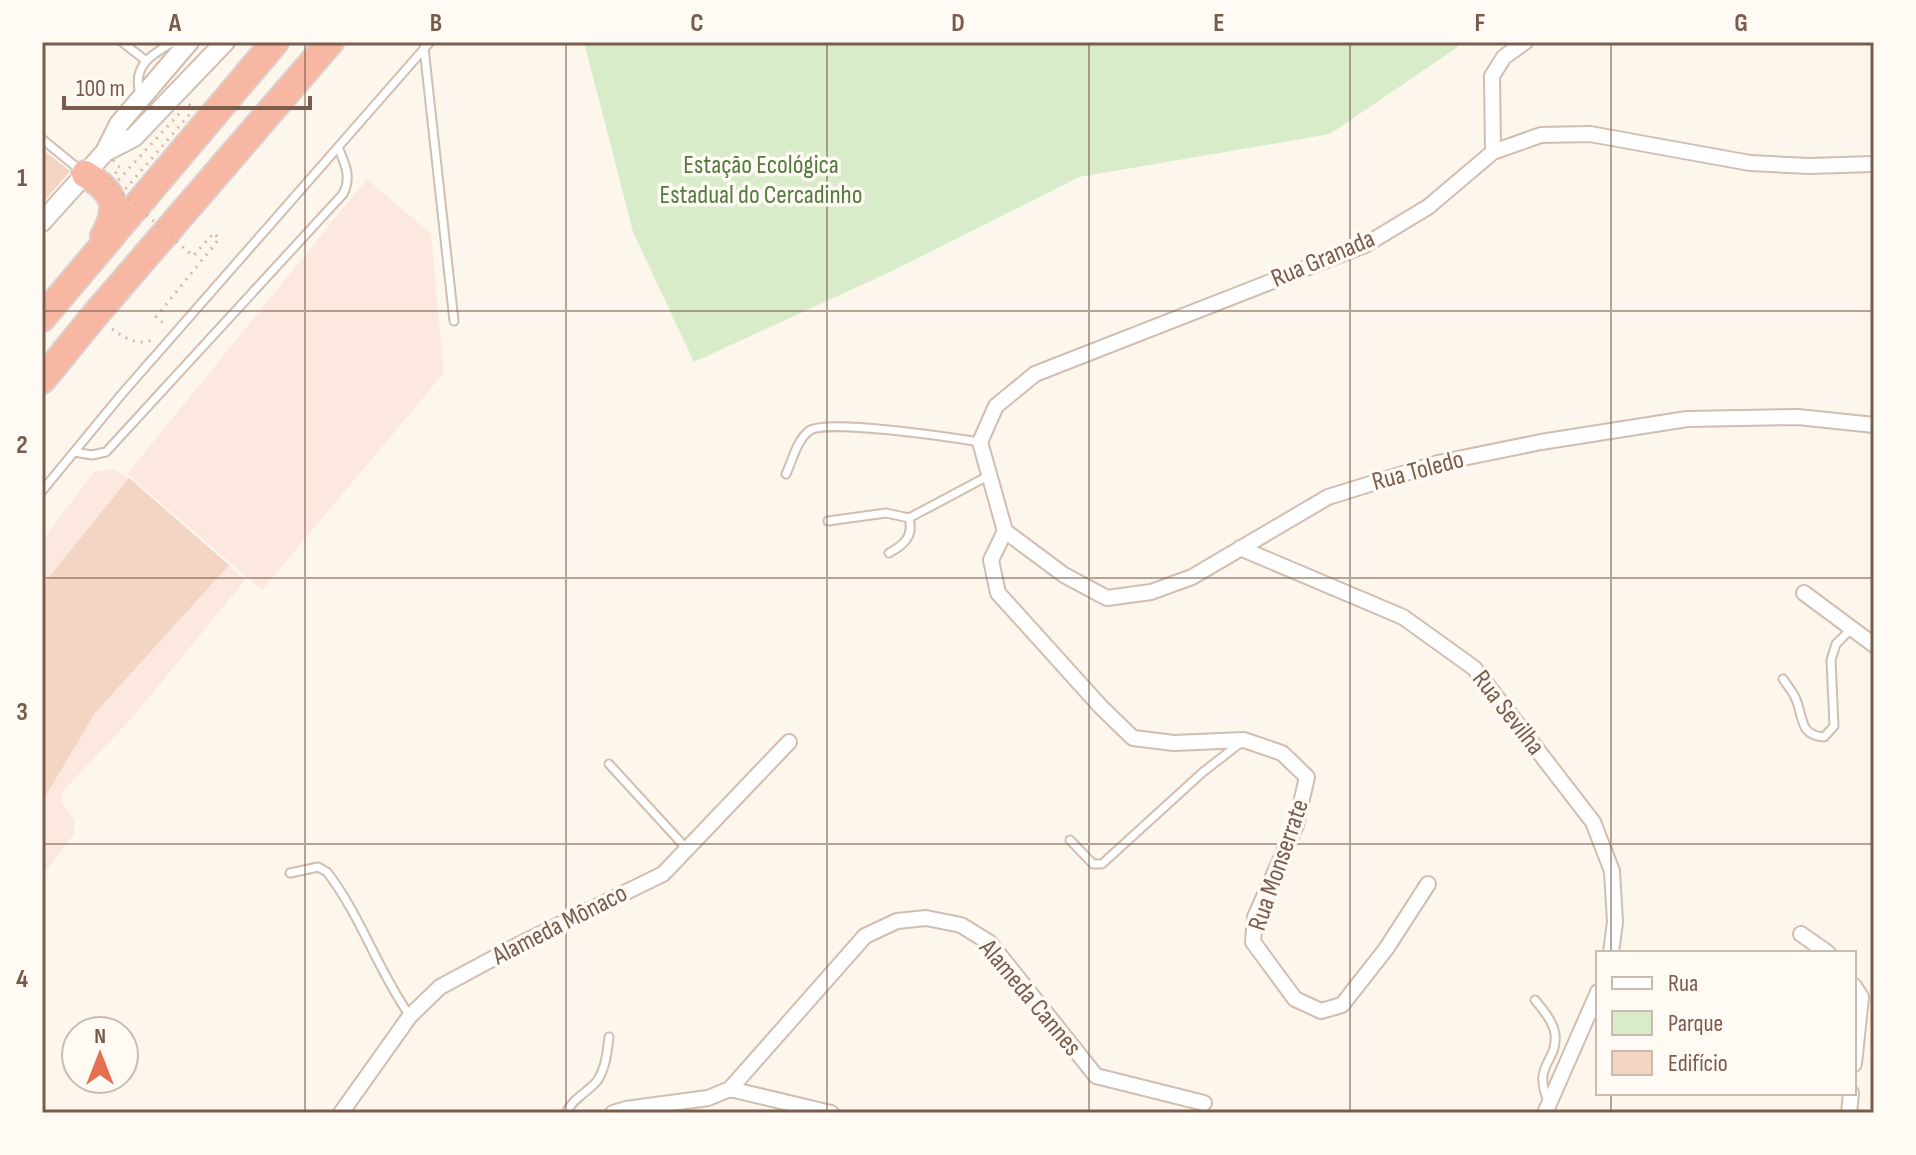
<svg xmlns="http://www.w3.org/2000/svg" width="1916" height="1155" viewBox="0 0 1916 1155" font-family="'Sofia Sans Condensed',sans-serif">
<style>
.commercial{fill:#fde8e0}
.green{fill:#d8ecc9}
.building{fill:#f3d5c3}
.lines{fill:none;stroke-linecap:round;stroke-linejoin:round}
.service-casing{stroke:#d1beb0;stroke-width:11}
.minor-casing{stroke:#d1beb0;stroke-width:18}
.tertiary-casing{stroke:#d1beb0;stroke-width:22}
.motorway-casing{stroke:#dad1cd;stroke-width:30}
.path{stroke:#d9b8a5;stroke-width:3;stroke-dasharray:2 6;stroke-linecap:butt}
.service{stroke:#fff;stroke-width:7}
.minor{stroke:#fff;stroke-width:14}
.tertiary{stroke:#fff;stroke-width:18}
.motorway{stroke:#f7b7a3;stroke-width:26}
.path-bridge{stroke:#d9b8a5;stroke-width:3;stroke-dasharray:2 6;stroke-linecap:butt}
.grid{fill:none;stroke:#7a5c4d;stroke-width:2;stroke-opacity:0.55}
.labels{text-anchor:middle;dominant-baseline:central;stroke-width:7;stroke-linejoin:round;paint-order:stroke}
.park-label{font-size:26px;fill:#537a41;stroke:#fffaf3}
.street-label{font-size:26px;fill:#7a5c4d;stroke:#fffaf3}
.neatline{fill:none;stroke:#7a5c4d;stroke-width:3}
.grid-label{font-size:26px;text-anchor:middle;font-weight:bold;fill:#7a5c4d}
</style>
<rect width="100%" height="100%" fill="#fdf6ec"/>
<path class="commercial" d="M367,179L431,234L444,373L262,590L127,474Z
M113,469L129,478L245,580L133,717L62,792V802L74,820V834L42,876V541L94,472Z"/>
<path class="green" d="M584,42H1465L1330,134L1079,177L892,271L694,362L633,232Z"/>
<path class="building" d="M42,149L70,171L42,204Z
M129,478L229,565L95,713L42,802V586Z"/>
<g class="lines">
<defs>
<path id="service" d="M122,42L145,60
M424,48L454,321
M140,93C132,66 151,55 173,42
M42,139L80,170
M74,452L92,455L106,452L343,194C352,177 345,164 338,147
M786,474C792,461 797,440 809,431C824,418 955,438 980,442
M42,491L121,395L430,42
M909,518L988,476
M828,521L886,513L909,518C914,536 904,545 889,553
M1783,679C1787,685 1792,691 1795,697C1804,716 1798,735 1824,737L1834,726L1831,660L1836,644L1851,629
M609,764L686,848
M1070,840L1093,864H1102L1203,772L1239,744
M290,873L318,867L327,872C361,916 378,971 410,1016
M1535,1000C1543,1010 1553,1021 1555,1034C1558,1063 1531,1064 1549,1103
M566,1113C573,1098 587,1093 597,1081C606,1068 607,1052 609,1037"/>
<path id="minor" d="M1493,152L1492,76L1504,57L1525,42
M1005,531L980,442L996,406L1035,374L1365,245L1428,207L1493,152L1541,135L1590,134L1750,163L1809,166L1874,164
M1005,531L1064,575L1107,598L1151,592L1192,577L1328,497L1438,463L1541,442L1687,419L1798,417L1874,425
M1005,531L991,560L998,593L1101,707L1133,738L1174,743L1244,740L1282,753L1307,777L1296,825L1255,917L1253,942L1295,999L1321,1011L1342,1005L1386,949L1428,884
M1240,548L1403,617L1474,668L1593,822L1612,871L1615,922L1611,953
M1804,593L1874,645
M1801,934L1828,953
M1854,986L1861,997L1854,1064
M730,1089L865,936L897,921L926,918L961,925L990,943L1096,1076L1204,1103
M341,1113L410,1016L440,987L520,944L663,874L789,742
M613,1113L626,1109L708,1098L730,1089L831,1113
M1545,1113L1598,992
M1849,1113L1851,1093"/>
<path id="tertiary" d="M105,152L134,137L225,42
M42,222L105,152L119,124L189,42"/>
<path id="motorway" d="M85,174C114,192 121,205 104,236
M42,318L275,42
M42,380L95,315L330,42"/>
</defs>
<use href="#service" class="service-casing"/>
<use href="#minor" class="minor-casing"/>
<use href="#tertiary" class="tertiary-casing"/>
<use href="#motorway" class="motorway-casing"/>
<path class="path" d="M112,329C125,338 136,346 152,340"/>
<use href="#service" class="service"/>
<use href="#minor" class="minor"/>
<use href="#tertiary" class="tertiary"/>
<use href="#motorway" class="motorway"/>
<path class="path-bridge" d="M113,160L120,168L106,184L112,187L188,104L195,108L122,193L193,256L214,233L219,239L156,317L163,323"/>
</g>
<path class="grid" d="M305,42V1113M566,42V1113M827,42V1113M1089,42V1113M1350,42V1113M1611,42V953M42,311H1874M42,578H1874M42,844H1874M1611,1093V1113"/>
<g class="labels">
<g class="park-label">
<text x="761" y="165">Estação Ecológica<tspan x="761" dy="30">Estadual do Cercadinho</tspan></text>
</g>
<g class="street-label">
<text transform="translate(1323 259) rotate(-23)">Rua Granada</text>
<text transform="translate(1418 471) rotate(-15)">Rua Toledo</text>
<text transform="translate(1508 713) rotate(52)">Rua Sevilha</text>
<text transform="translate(1279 865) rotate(-71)">Rua Monserrate</text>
<text transform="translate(560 925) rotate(-27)">Alameda Mônaco</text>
<text transform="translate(1030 998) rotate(50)">Alameda Cannes</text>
</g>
</g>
<rect width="1916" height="1155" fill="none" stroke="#fffaf3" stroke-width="88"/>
<rect x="1596" y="951" width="260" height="144" fill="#fffaf3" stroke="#cabbb1" stroke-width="2"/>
<rect x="1612" y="977" width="40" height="12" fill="#ffffff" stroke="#cabbb1" stroke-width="2"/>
<text x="1668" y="991" font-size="24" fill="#7a5c4d">Rua</text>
<rect x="1612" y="1011" width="40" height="24" fill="#d8ecc9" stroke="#cabbb1" stroke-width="2"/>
<text x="1668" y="1031" font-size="24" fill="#7a5c4d">Parque</text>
<rect x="1612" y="1051" width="40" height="24" fill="#f3d5c3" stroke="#cabbb1" stroke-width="2"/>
<text x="1668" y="1071" font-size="24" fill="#7a5c4d">Edifício</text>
<g transform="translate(100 1055)"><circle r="38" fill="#fffaf3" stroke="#cabbb1" stroke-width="2"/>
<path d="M0-6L14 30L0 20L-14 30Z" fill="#e76f51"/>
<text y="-12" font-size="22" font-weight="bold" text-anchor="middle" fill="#7a5c4d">N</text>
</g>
<path d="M64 96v12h246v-12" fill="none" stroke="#7a5c4d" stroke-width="4"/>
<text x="76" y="96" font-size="24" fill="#7a5c4d" stroke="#fffaf3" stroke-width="6" paint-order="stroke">100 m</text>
<rect x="44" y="44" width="1828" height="1067" class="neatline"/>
<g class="grid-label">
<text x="175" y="31">A</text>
<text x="436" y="31">B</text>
<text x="697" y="31">C</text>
<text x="958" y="31">D</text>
<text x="1219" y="31">E</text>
<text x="1480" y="31">F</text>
<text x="1741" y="31">G</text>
<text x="22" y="186">1</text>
<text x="22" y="453">2</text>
<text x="22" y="720">3</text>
<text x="22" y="987">4</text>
</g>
</svg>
